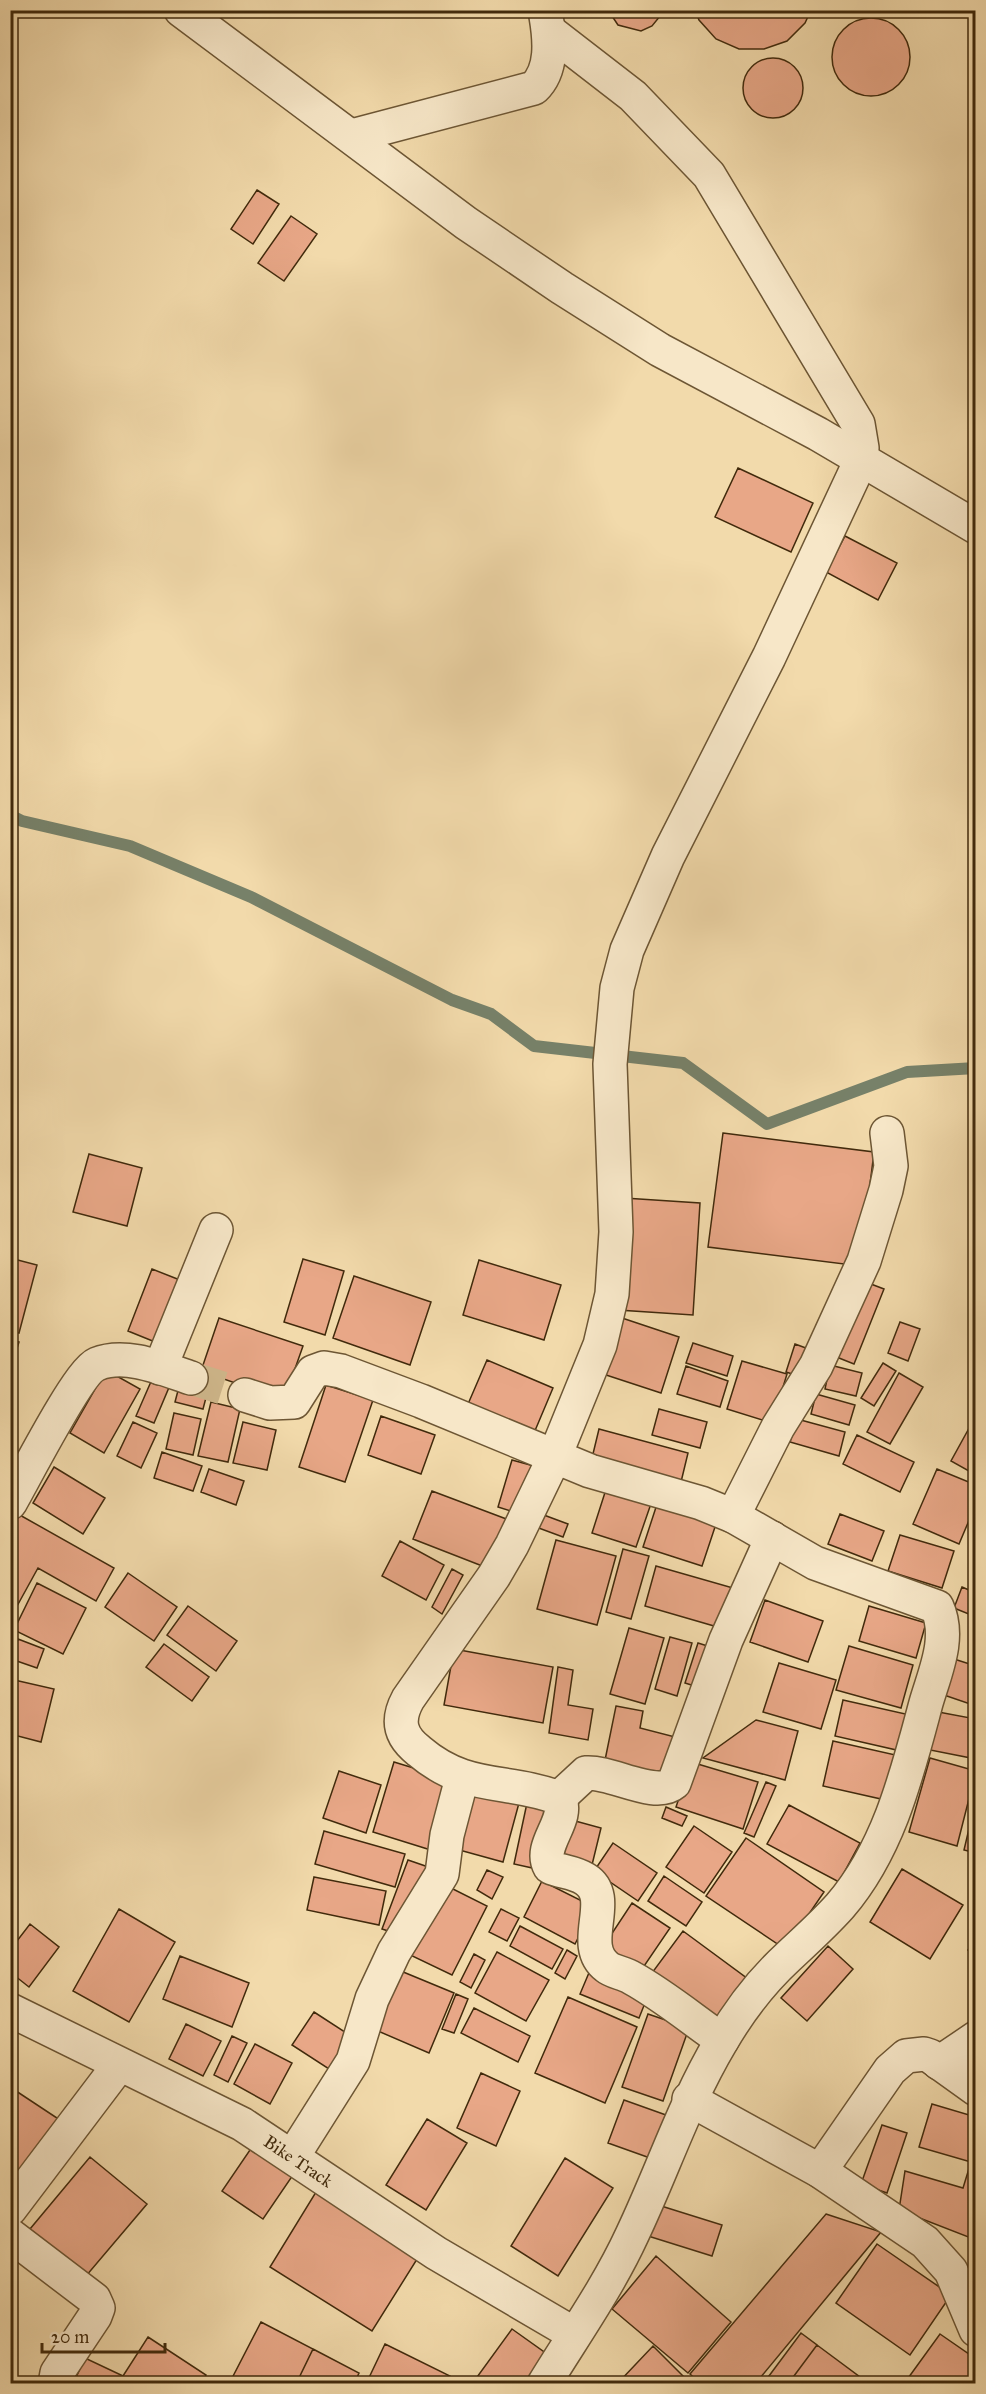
<svg xmlns="http://www.w3.org/2000/svg" width="986" height="2394" viewBox="0 0 986 2394" font-family="'IM FELL Great Primer',serif">
<style>
.lines{fill:none;stroke-linecap:round;stroke-linejoin:round}
.stream{stroke:#778169;stroke-width:12}
.building{fill:#e8a787;stroke:#412a0c;stroke-width:1.5}
.minor-tunnel{stroke:#cfb78b;stroke-width:33;stroke-dasharray:33 16;stroke-linecap:butt}
.minor-casing{stroke:#6d5634;stroke-width:36}
.minor{stroke:#f7e7c8;stroke-width:33}
.labels{text-anchor:middle;dominant-baseline:central;stroke-width:4.5;stroke-linejoin:round;paint-order:stroke}
.street-label{font-size:18px;fill:#412a0c;stroke:#f7e7c8}
</style>
<rect width="100%" height="100%" fill="#f2daab"/>
<filter id="stains"><feTurbulence type="fractalNoise" baseFrequency=".00333" numOctaves="4"/><feColorMatrix values="0 0 0 0 .2 0 0 0 0 .09 0 0 0 0 .02 0 0 0 .5 -.17"/></filter>
<radialGradient id="worn" r=".72"><stop offset=".6" stop-color="#630" stop-opacity="0"/><stop offset="1" stop-color="#630" stop-opacity=".3"/></radialGradient>
<g class="lines">
<path class="stream" d="M10,815L22,821L130,846L251,897L452,1000L491,1014L534,1046L683,1063L767,1124L907,1072L976,1068"/>
</g>
<path class="building" d="M608,10H665L652,26L641,31L618,25Z
M695,10H811L805,23L787,41L764,49H739L716,39L699,20Z
M832 57a39 39 0 1 1 78 0a39 39 0 1 1-78 0Z
M743 88a30 30 0 1 1 60 0a30 30 0 1 1-60 0Z
M257,190L279,204L253,244L231,229Z
M291,216L317,234L284,281L258,263Z
M738,468L813,503L791,552L715,517Z
M845,536L897,563L878,600L826,572Z
M723,1133L874,1152L860,1266L708,1247Z
M89,1154L142,1168L127,1226L73,1212Z
M624,1198L700,1203L693,1315L618,1310Z
M10,1258L37,1265L19,1333L10,1331Z
M303,1259L344,1271L325,1335L284,1322Z
M479,1260L561,1285L544,1340L463,1315Z
M152,1269L185,1282L160,1344L128,1331Z
M354,1276L431,1302L410,1365L333,1338Z
M863,1281L884,1289L854,1364L834,1356Z
M619,1317L679,1337L661,1393L600,1373Z
M219,1318L303,1346L284,1400L201,1371Z
M900,1322L920,1329L908,1361L888,1353Z
M10,1339L19,1342L12,1365L10,1364Z
M693,1343L733,1356L727,1376L686,1363Z
M795,1344L814,1351L805,1378L786,1372Z
M487,1360L553,1388L534,1433L468,1404Z
M742,1361L787,1374L772,1423L727,1409Z
M883,1363L896,1371L874,1406L861,1398Z
M830,1365L862,1373L856,1396L825,1389Z
M686,1366L728,1381L720,1407L677,1394Z
M106,1370L140,1389L104,1453L70,1433Z
M899,1373L923,1387L890,1444L867,1432Z
M153,1377L170,1385L154,1423L136,1416Z
M180,1383L208,1390L203,1409L175,1402Z
M326,1385L373,1400L345,1482L299,1467Z
M816,1394L855,1405L849,1425L811,1414Z
M211,1402L240,1409L228,1462L198,1456Z
M659,1409L707,1422L700,1448L652,1435Z
M174,1413L201,1419L193,1455L166,1449Z
M381,1416L435,1435L421,1474L368,1455Z
M797,1419L845,1432L839,1456L790,1442Z
M973,1421L976,1423V1475L951,1461Z
M133,1422L157,1433L141,1468L117,1456Z
M243,1422L276,1430L267,1470L233,1463Z
M599,1429L688,1453L681,1482L592,1458Z
M857,1435L914,1462L900,1492L843,1464Z
M10,1446L18,1451L10,1464Z
M162,1452L202,1466L193,1491L154,1478Z
M512,1460L534,1466L520,1514L498,1507Z
M54,1467L105,1498L83,1534L33,1503Z
M209,1469L244,1481L236,1505L201,1492Z
M937,1469L976,1485V1504L959,1544L913,1524Z
M609,1480L654,1495L636,1547L592,1533Z
M432,1491L509,1520L490,1569L413,1539Z
M660,1495L719,1515L702,1566L643,1547Z
M533,1511L568,1524L563,1537L528,1524Z
M18,1514L114,1568L96,1601L38,1568L11,1617L10,1528Z
M840,1514L884,1531L872,1561L828,1544Z
M900,1535L954,1551L942,1588L888,1571Z
M556,1540L616,1556L597,1625L537,1609Z
M400,1541L444,1565L426,1600L382,1576Z
M623,1549L649,1556L631,1619L606,1612Z
M656,1566L733,1588L721,1628L645,1606Z
M452,1569L463,1575L442,1614L432,1607Z
M128,1573L177,1607L154,1641L105,1607Z
M37,1583L86,1608L63,1654L14,1630Z
M962,1587L976,1593V1617L954,1608Z
M765,1600L823,1621L808,1662L750,1642Z
M188,1606L237,1641L216,1671L167,1635Z
M869,1606L926,1623L916,1658L859,1641Z
M629,1628L664,1638L645,1704L610,1694Z
M670,1637L692,1643L677,1696L655,1689Z
M18,1639L44,1649L37,1668L11,1659Z
M698,1643L714,1648L701,1688L685,1683Z
M164,1644L209,1677L192,1701L146,1667Z
M849,1646L913,1665L901,1708L836,1690Z
M454,1649L553,1667L543,1723L444,1705Z
M954,1659L976,1666V1706L941,1694Z
M779,1663L836,1680L821,1729L763,1712Z
M558,1667L573,1670L568,1705L593,1709L588,1740L549,1733Z
M10,1679L54,1689L41,1742L10,1734Z
M843,1700L910,1715L901,1751L835,1736Z
M616,1706L643,1711L640,1728L679,1738L667,1786L603,1770Z
M933,1711L976,1719V1759L925,1749Z
M756,1720L798,1731L785,1780L703,1758Z
M833,1741L900,1756L890,1801L823,1786Z
M930,1758L976,1771L957,1846L909,1832Z
M394,1762L456,1781L434,1851L373,1832Z
M691,1762L758,1782L743,1829L676,1807Z
M339,1771L381,1785L366,1833L323,1818Z
M766,1782L776,1786L754,1837L744,1833Z
M468,1789L519,1803L503,1862L452,1848Z
M527,1803L550,1808L537,1869L514,1864Z
M789,1805L860,1843L839,1882L767,1844Z
M666,1807L687,1816L682,1826L662,1818Z
M972,1816H976V1853L964,1850Z
M568,1819L601,1828L591,1869L557,1861Z
M694,1826L732,1852L704,1893L666,1867Z
M324,1831L405,1854L395,1887L315,1864Z
M746,1838L824,1892L785,1949L706,1896Z
M613,1843L657,1873L638,1901L594,1871Z
M408,1860L437,1870L401,1935L382,1929Z
M902,1869L963,1905L930,1959L870,1922Z
M487,1870L503,1877L492,1899L477,1890Z
M664,1876L702,1902L686,1926L648,1901Z
M314,1877L386,1891L379,1925L307,1910Z
M542,1881L594,1907L575,1944L524,1917Z
M441,1883L487,1906L452,1975L406,1953Z
M632,1903L670,1928L638,1975L601,1950Z
M119,1909L175,1942L129,2022L73,1991Z
M501,1909L519,1918L507,1941L489,1932Z
M30,1924L59,1947L29,1987L10,1972V1950Z
M520,1926L563,1949L552,1969L510,1946Z
M683,1931L748,1979L711,2029L646,1981Z
M976,1938V1955L968,1950Z
M828,1946L853,1969L807,2021L781,1998Z
M567,1950L577,1956L565,1979L555,1973Z
M497,1952L549,1980L526,2021L475,1993Z
M474,1954L485,1960L471,1988L460,1982Z
M180,1956L249,1983L232,2027L163,1999Z
M591,1968L649,1993L639,2018L580,1994Z
M396,1969L454,1993L429,2053L371,2028Z
M456,1994L468,1999L454,2033L442,2029Z
M568,1997L637,2027L605,2103L535,2073Z
M474,2008L530,2036L518,2062L461,2033Z
M314,2012L351,2036L329,2069L292,2045Z
M648,2014L689,2028L663,2101L622,2087Z
M186,2024L221,2041L203,2076L169,2059Z
M232,2036L247,2043L228,2082L214,2075Z
M255,2044L292,2063L270,2104L234,2084Z
M481,2073L520,2091L496,2146L457,2128Z
M10,2087L60,2120L23,2174L10,2165Z
M624,2100L666,2115L650,2158L608,2143Z
M932,2104L976,2117V2240L899,2210L905,2171L963,2188L971,2162L919,2147Z
M427,2119L467,2143L426,2210L386,2185Z
M882,2125L907,2133L887,2193L861,2184Z
M252,2147L293,2175L263,2219L222,2191Z
M90,2157L147,2204L86,2276L30,2229Z
M565,2158L613,2188L558,2276L511,2246Z
M10,2165L23,2174L10,2191Z
M316,2192L419,2256L372,2331L270,2267Z
M658,2205L722,2225L712,2256L648,2236Z
M826,2214L881,2232L755,2384H701L690,2374Z
M877,2244L951,2295L910,2355L836,2303Z
M656,2256L731,2322L688,2373L612,2309Z
M261,2322L313,2349L296,2384H229Z
M512,2329L547,2354L526,2384H472Z
M801,2333L817,2345L788,2384H763Z
M940,2334L976,2359V2365L963,2384H909L906,2381Z
M148,2337L206,2375L201,2384H73L85,2358L123,2376Z
M385,2344L450,2376L446,2384H366Z
M817,2345L864,2380L861,2384H788Z
M653,2346L691,2384H617Z
M313,2349L359,2373L354,2384H296Z"/>
<g class="lines">
<path class="minor-tunnel" d="M191,1378L245,1395"/>
<defs>
<g id="minor">
<path d="M181,10L466,223L562,288L660,350L818,434L976,527"/>
<path d="M549,31L633,96L709,175L858,424L862,448L861,460L769,657L668,856L627,950L617,988L610,1064L616,1232L612,1294L600,1345L554,1458L512,1545L494,1576L408,1699C396,1721 400,1736 419,1751C467,1792 507,1778 559,1798C571,1820 537,1845 550,1867C561,1872 574,1872 585,1879C616,1898 577,1944 607,1967C613,1972 624,1973 632,1978C663,1995 693,2020 722,2040"/>
<path d="M352,136L534,88C553,70 550,40 546,16"/>
<path d="M160,1368L216,1230"/>
<path d="M245,1395L270,1403L294,1402L313,1372L324,1368L341,1371L421,1401L590,1471L701,1503L733,1516L815,1563L937,1607C951,1638 935,1672 926,1703C907,1774 889,1849 840,1906C824,1924 806,1940 788,1957C762,1981 739,2011 721,2042C684,2104 663,2170 632,2235C608,2287 574,2335 544,2384"/>
<path d="M10,1503C24,1479 78,1372 97,1364C126,1352 164,1369 191,1378"/>
<path d="M733,1516L778,1427L816,1366L864,1261L886,1190L891,1166L887,1133"/>
<path d="M559,1798L586,1773C611,1771 655,1799 674,1783L726,1640L772,1538"/>
<path id="s1" d="M10,2010L242,2124L436,2253L574,2334"/>
<path d="M939,2063L976,2038"/>
<path d="M689,2099L820,2171L925,2242L951,2271L976,2330"/>
<path d="M293,2156L353,2061L372,1999L394,1952L442,1874L447,1835L462,1778"/>
<path d="M820,2171L890,2070L906,2056L924,2054L930,2056L976,2089"/>
<path d="M10,2209L119,2065"/>
<path d="M10,2235L94,2299L98,2308L95,2316L57,2373L55,2384"/>
</g>
</defs>
<use href="#minor" class="minor-casing"/>
<use href="#minor" class="minor"/>
</g>
<g class="labels">
<g class="street-label">
<text stroke="none"><textPath href="#s1" startOffset="326">Bike Track</textPath></text>
</g>
</g>
<rect width="986" height="2394" fill="none" stroke="#f2daab" stroke-width="36"/>
<rect x="12" y="12" width="962" height="2370" fill="none" stroke="#412a0c" stroke-width="3"/>
<rect x="18" y="18" width="950" height="2358" fill="none" stroke="#412a0c" stroke-width="1.5"/>
<path d="M42 2343v9h123v-9" fill="none" stroke="#412a0c" stroke-width="3"/>
<text x="51" y="2343" font-size="18" fill="#412a0c" stroke="#f7e7c8" stroke-width="4.5" paint-order="stroke">20 m</text>
<rect width="100%" height="100%" filter="url(#stains)"/>
<rect width="100%" height="100%" fill="url(#worn)"/>
</svg>
